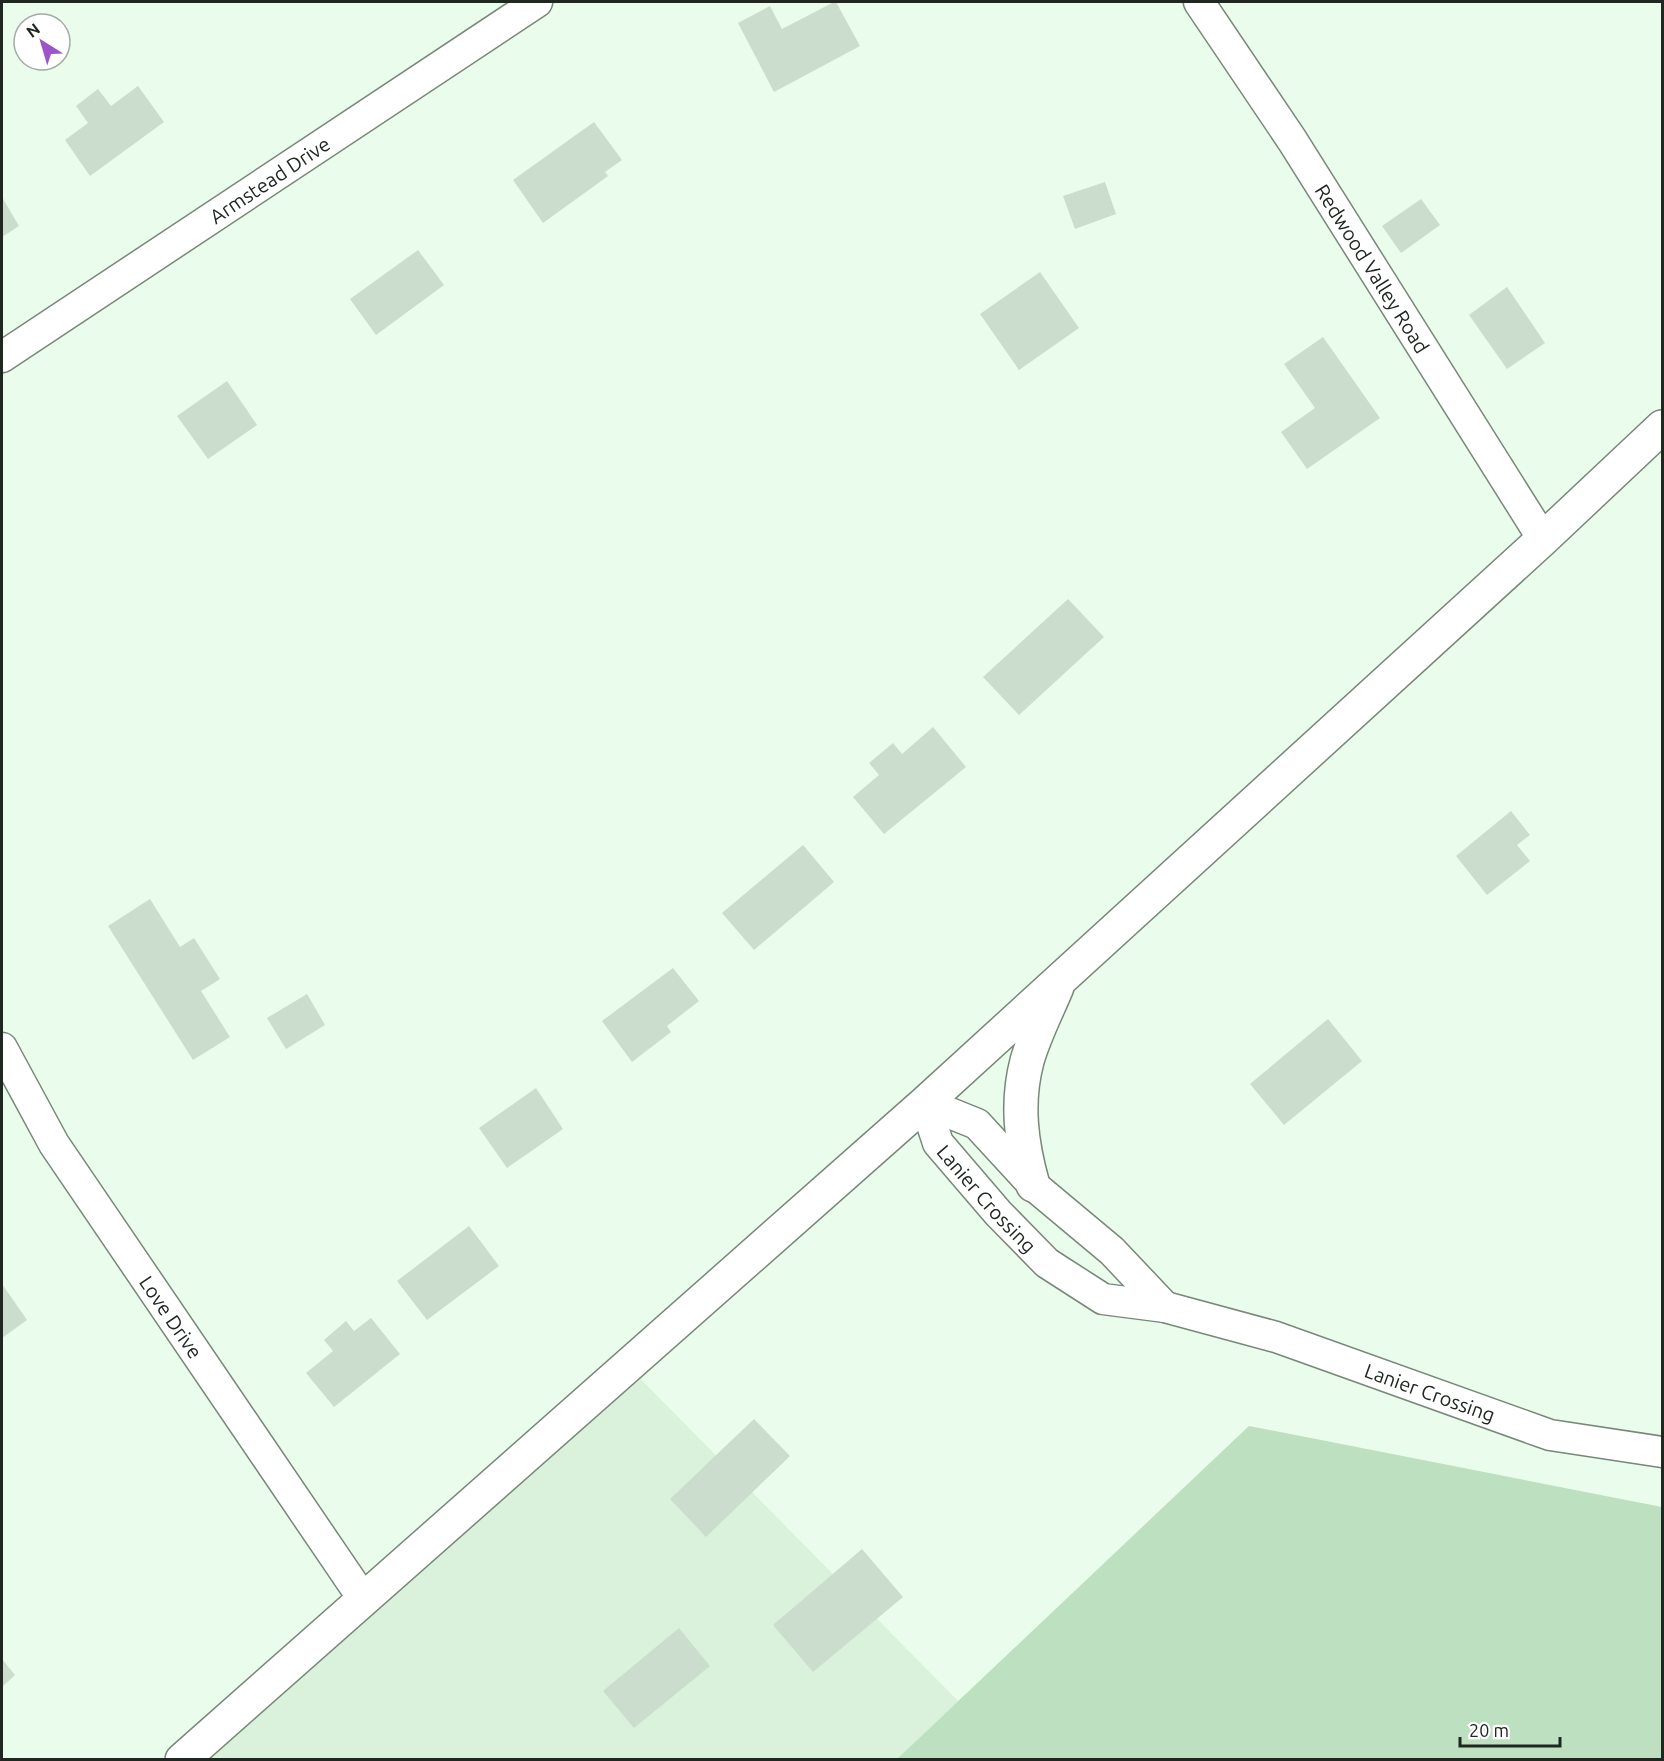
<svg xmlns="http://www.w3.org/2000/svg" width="1664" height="1761" viewBox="0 0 1664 1761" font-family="Ubuntu,sans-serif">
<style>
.built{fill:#daf2dc}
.green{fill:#bce0c0}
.building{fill:#cbddcc}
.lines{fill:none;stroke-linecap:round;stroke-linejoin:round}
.street-casing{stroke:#778879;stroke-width:33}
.highway-casing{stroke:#778879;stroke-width:36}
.street{stroke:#fff;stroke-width:30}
.highway{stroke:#fff;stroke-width:33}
.labels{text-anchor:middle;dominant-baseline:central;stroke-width:4.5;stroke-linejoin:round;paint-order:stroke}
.street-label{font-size:20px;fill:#202721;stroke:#fff}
</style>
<rect width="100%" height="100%" fill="#eafceb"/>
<path class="built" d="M617,1355L958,1701L897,1759L170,1760Z"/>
<path class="green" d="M1249,1426L1662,1507V1759H897Z"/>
<path class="building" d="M834,2H836L860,46L774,92L738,23L770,6L782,29Z
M138,86L164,122L90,176L65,140L88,123L76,106L98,89L111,106Z
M594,122L622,160L605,172L608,176L543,223L513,180Z
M1105,182L1116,214L1075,229L1063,196Z
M2,197L19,226L2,237Z
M1421,199L1440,225L1401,253L1382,226Z
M418,250L444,285L376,335L350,299Z
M1040,272L1079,328L1019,370L980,314Z
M1507,287L1545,343L1507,369L1469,315Z
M1323,337L1380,418L1307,469L1281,432L1315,408L1284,364Z
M227,381L257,425L208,459L177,416Z
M1068,599L1104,637L1019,715L983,677Z
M933,727L966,767L884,834L853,797L879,775L869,763L893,743L902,754Z
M1511,811L1530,835L1517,845L1530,861L1487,895L1456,856Z
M803,845L834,882L754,950L722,913Z
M150,899L180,947L194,938L220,979L201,991L230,1037L193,1060L108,926Z
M673,968L699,1001L667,1026L671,1032L632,1062L602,1021Z
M307,994L325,1025L286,1049L267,1018Z
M1328,1019L1362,1061L1284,1125L1250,1084Z
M536,1088L563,1129L507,1168L479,1128Z
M469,1226L499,1266L427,1320L397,1281Z
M2,1284L27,1320L2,1338Z
M371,1318L400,1354L334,1407L306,1373L333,1351L324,1340L346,1321L354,1331Z
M754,1419L790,1456L706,1537L670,1499Z
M862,1549L903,1597L813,1672L773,1625Z
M679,1628L710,1666L634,1728L603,1691Z
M2,1659L15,1675L2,1687Z"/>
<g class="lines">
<defs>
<g id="street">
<path id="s1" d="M1199,2L1292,140L1543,539"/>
<path id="s2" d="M2,357L537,2"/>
<path id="s3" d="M2,1048L54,1144L364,1600"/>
<path id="s4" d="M925,1103L938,1143L998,1213L1047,1263L1103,1299L1165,1307L1276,1337L1550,1435L1662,1452"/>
<path d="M925,1103L977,1124L1033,1185L1112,1251L1165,1307"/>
</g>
<path id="highway" d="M1033,1185C1021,1143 1016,1103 1027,1061C1034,1036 1047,1011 1057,987
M182,1760L925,1103L1543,539L1662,427"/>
</defs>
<use href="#street" class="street-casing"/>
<use href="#highway" class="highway-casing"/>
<use href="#street" class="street"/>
<use href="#highway" class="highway"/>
</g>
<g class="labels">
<g class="street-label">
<text stroke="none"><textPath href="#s2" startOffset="321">Armstead Drive</textPath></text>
<text stroke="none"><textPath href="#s1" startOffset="318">Redwood Valley Road</textPath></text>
<text stroke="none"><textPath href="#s4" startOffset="116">Lanier Crossing</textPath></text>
<text stroke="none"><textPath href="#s3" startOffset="318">Love Drive</textPath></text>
<text stroke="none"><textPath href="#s4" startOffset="612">Lanier Crossing</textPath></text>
</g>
</g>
<rect width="1664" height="1761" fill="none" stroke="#202721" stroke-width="6"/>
<g transform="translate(42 42) rotate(323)"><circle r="28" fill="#ffffff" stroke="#a6a9a6" stroke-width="1.5"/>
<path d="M0-4.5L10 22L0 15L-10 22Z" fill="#9c55c9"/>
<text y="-9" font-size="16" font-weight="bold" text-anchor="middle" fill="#202721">N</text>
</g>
<path d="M1460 1737v9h100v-9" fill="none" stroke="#202721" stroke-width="3"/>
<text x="1469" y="1737" font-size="18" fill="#202721" stroke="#ffffff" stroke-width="4.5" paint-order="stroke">20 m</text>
</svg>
